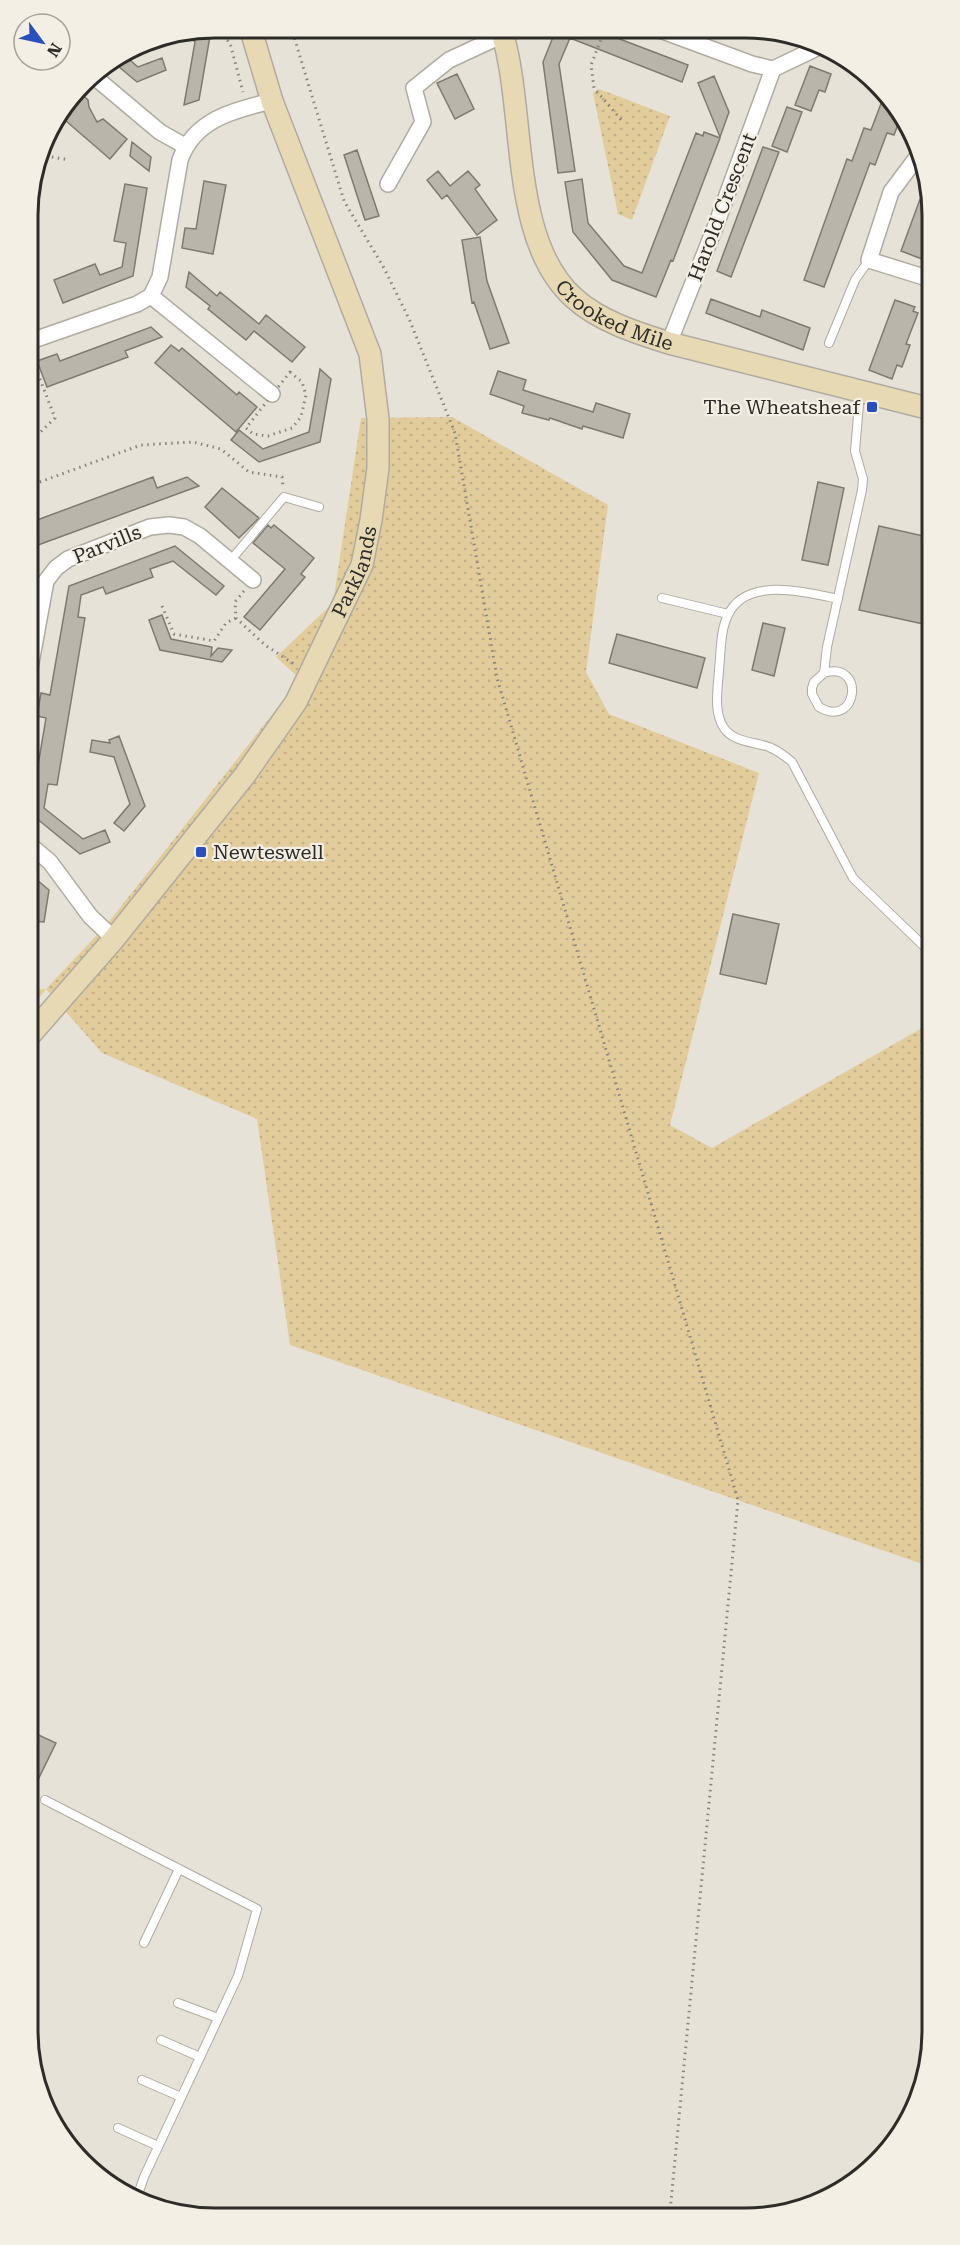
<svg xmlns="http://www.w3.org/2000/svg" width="960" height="2245" viewBox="0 0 960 2245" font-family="'Roboto Serif',serif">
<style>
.green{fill:url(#green-dots)}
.building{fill:#b9b5ab;stroke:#7e7a70;stroke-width:1.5}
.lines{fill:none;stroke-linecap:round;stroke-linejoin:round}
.lane-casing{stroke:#b0aba1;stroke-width:10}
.street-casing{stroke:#b0aba1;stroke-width:18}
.secondary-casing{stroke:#b0aba1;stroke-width:24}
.path{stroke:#87837d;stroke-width:3;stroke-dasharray:1.5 4.5;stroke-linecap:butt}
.lane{stroke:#fff;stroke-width:8}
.street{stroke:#fff;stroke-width:15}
.secondary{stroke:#e6d9b4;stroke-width:21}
.poi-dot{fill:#294fbe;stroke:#f4efe5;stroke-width:2}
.labels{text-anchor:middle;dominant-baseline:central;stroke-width:4.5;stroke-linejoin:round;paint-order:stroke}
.street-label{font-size:20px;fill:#2e2c29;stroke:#f4efe5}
.poi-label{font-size:20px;fill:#2e2c29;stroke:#f4efe5;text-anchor:end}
.rim{fill:none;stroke:#2e2c29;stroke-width:3}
</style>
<defs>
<pattern id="green-dots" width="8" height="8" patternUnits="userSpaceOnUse" patternTransform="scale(1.5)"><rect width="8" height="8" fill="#e2cc9c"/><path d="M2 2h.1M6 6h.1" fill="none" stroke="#c2af86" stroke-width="1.8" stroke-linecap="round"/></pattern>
</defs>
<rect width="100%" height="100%" fill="#e7e2d8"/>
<path class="green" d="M599,89L670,116L632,220L618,214L593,93Z
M452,417L608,505L586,672L609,714L759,773L670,1125L712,1148L929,1024L931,1567L290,1345L257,1119L102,1053L46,989L30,1010V990L46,989L108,923L300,679L276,657L333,603L361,418Z"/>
<path class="building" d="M552,29H584L607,38L609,35L688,65L682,82L570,38L559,64L575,171L558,173L543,62L555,32Z
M202,30L210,36L199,100L184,105L195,42L184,33Z
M123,54L138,67L162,58L166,70L137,82L112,61Z
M810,66L831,74L825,92L819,90L811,111L795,105Z
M457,74L474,109L455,119L437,83Z
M714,76L729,112L720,137L698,83Z
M78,91L88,100L89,107L97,122L103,119L127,139L110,159L59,115Z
M885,93L902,114L894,135L887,133L875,165L870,163L824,287L804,280L847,159L852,161L864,128L871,130Z
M787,107L802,112L787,152L772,146Z
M704,132L720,138L673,261L671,260L656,297L612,280L573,232L565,182L582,179L588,223L624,266L642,273L696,133L703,136Z
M132,142L151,157L149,171L130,156Z
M763,147L779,152L731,277L717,271Z
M357,150L379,216L365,220L344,155Z
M438,171L450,186L468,171L480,185L475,189L497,220L477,235L447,195L442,199L427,180Z
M204,181L226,185L213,254L182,248L185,228L196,229Z
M926,183L927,245L922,259L901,251Z
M125,184L147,188L133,276L63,303L54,280L95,264L100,275L122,267L126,243L114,241Z
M480,237L487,281L509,343L490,349L474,302L472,303L462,240Z
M189,272L217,296L220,292L259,324L266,315L305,347L292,362L254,331L246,340L208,309L210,306L186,287Z
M711,299L760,317L762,310L810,328L803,350L706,313Z
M895,300L915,307L913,311L918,313L906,344L910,345L902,367L897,365L892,379L869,370Z
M151,327L162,337L125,351L128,357L47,387L37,361L57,354L60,361Z
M171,345L179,351L182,348L237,395L239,392L257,407L236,432L155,363Z
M320,369L331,379L320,442L259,462L231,440L239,430L263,449L309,432Z
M498,371L526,380L523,390L593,412L596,403L630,414L623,438L583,426L582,429L550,418L549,420L522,413L524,406L490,394Z
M153,477L157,488L187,477L199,486L38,545L29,523Z
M818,482L844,488L828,565L802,560Z
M222,488L259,518L239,538L205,507Z
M268,525L271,528L274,525L314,558L301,574L305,577L260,630L244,617L285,569L253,543Z
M879,526L928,537V625L859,610Z
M175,546L224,586L216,595L173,561L150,569L153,577L106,594L103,587L81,595L78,617L85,618L57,785L48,784L44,808L83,839L105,830L110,842L80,854L30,813L46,718L37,716L41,693L50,695L69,586Z
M162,615L171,639L212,647L211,656L218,648L232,650L222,662L160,650L149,620Z
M763,623L785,628L774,676L752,670Z
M617,634L705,658L697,688L609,663Z
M119,736L145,806L124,831L114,823L130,804L114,757L90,752L92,740L110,743L109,740Z
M30,874L49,890L44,922L31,921L35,897L30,892Z
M733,914L779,924L766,984L720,974Z
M32,1732L56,1743L32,1792Z"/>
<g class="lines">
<defs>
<path id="lane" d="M349,28H350
M829,343L855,280L869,260
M230,561L284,497L319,507
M662,598L728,614
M838,599C806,592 746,576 728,615C720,631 721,652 719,670C718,688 713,712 724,728C733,742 755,742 769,747C779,751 785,756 792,762L853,878L929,951
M824,673C866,660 858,730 819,707L812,694V688L814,682L824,673L827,647L862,490L863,479L855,451L860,392
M45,1800L257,1909L238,1976L144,2177L136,2200
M144,1943L179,1869
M178,2003L218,2018
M161,2040L200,2057
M142,2080L181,2097
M118,2128L158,2146"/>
<path id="street" d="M660,30L752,64L773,69
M91,74L160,132L185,146
M921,152L891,192L869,260L927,278
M388,184L423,122L414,88L449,60L503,35
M151,296L272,394
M28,342L137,304L151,296L160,277L180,160C194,120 233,110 272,101
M669,343L716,225L773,69L817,48
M29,674L46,581L56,568L68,559L150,527L169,525L184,527L200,536L253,580
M29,844L50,862L90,916L114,939"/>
<g id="secondary">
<path id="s1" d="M501,29C527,110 508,239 574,298C599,321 637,333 669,343L927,408"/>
<path id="s2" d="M30,1035L114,939L245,775L296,702L362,565L371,520L378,468V419L370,354L272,101L250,27"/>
</g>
</defs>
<use href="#lane" class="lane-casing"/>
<use href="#street" class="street-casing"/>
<use href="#secondary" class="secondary-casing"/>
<path class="path" d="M215,27L230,43L243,92
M291,27L344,201L384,268L410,321L455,433L497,678L738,1500L670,2212
M605,29L591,65L594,88L623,122
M40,155L69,160
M290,372L302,382L306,395L301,417L292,428L268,436L253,434L246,428Z
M28,444L55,418L31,356
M28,482L37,483L141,445L193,442L221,449L249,472L282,477L283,487
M244,591L235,602L236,618L265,645L294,664
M162,606L174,634L214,641L226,623L236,618"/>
<use href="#lane" class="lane"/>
<use href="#street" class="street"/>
<use href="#secondary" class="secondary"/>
</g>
<g class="poi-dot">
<rect x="866" y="401" width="12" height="12" rx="3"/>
<rect x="195" y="846" width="12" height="12" rx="3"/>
</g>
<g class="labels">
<g class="street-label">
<text transform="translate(722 207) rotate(-69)">Harold Crescent</text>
<text stroke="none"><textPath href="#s1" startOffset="328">Crooked Mile</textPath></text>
<text transform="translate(107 544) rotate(-22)">Parvills</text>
<text stroke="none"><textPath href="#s2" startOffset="570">Parklands</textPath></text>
</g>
<g class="poi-label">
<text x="860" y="407">The Wheatsheaf</text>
<text x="213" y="852" text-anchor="start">Newteswell</text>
</g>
</g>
<path d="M0 0H960V2245H0ZM215 38H745A177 177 0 0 1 922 215V2031A177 177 0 0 1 745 2208H215A177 177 0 0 1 38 2031V215A177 177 0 0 1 215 38Z" fill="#f4efe5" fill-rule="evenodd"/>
<path class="rim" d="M215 38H745A177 177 0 0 1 922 215V2031A177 177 0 0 1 745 2208H215A177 177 0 0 1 38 2031V215A177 177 0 0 1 215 38Z"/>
<g transform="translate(42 42) rotate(123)"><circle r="28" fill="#f4efe5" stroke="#a5a19a" stroke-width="1.5"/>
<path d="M0-4.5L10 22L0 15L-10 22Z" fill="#294fbe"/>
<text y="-9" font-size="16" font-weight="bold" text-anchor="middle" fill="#2e2c29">N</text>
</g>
</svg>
